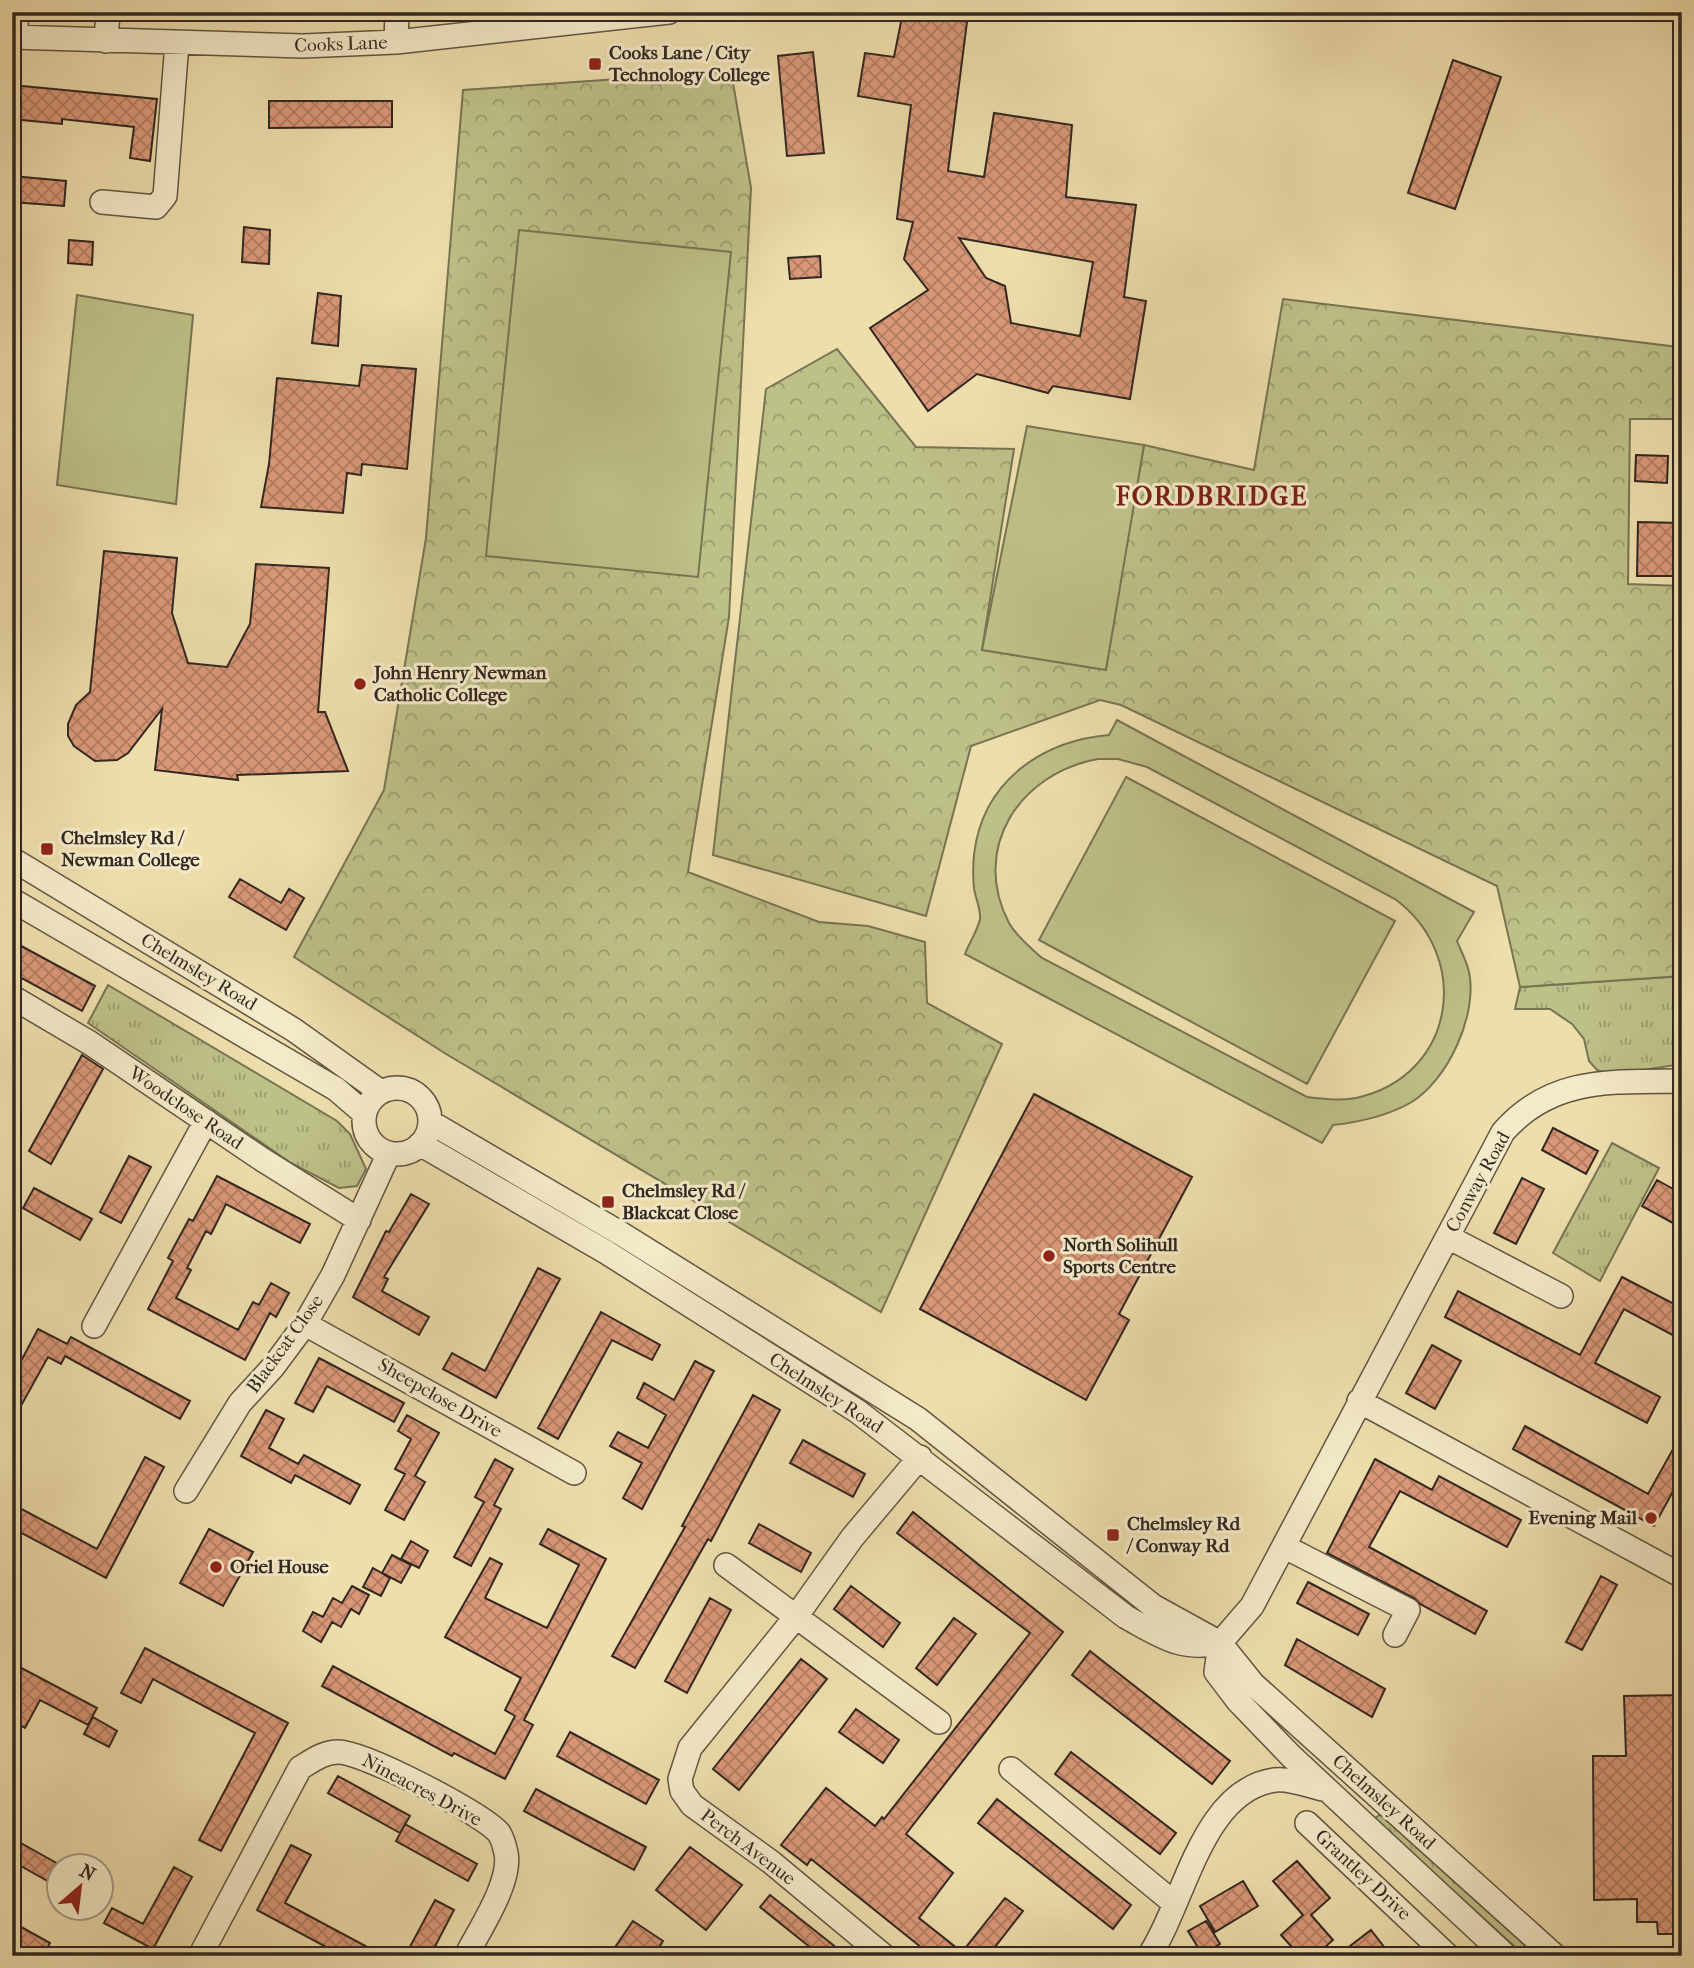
<svg xmlns="http://www.w3.org/2000/svg" width="1694" height="1968" viewBox="0 0 1694 1968" font-family="'IM FELL French Canon',serif">
<style>
.grass{fill:url(#grass-tufts);stroke:#777454;stroke-width:2}
.park{fill:url(#park-crowns);stroke:#777454;stroke-width:2}
.garden{fill:#bdc087;stroke:#777454;stroke-width:2;fill-rule:evenodd}
.building{fill:url(#building-cross-hatch);stroke:#312720;stroke-width:2;fill-rule:evenodd}
.lines{fill:none;stroke-linecap:round;stroke-linejoin:round}
.minor-casing{stroke:#605543;stroke-width:26}
.minor{stroke:#f4eac9;stroke-width:23}
.poi-dot{fill:#8f2418;stroke:#f4eac9;stroke-width:2.5}
.labels{text-anchor:middle;dominant-baseline:central;stroke-width:6;stroke-linejoin:round;paint-order:stroke}
.street-label{font-size:19px;fill:#312720;stroke:#f4eac9}
.poi-label{font-size:19px;font-weight:bold;fill:#312720;stroke:#f4eac9;text-anchor:start}
.district-label{font-size:26px;font-weight:bold;letter-spacing:2px;fill:#7a1f14;stroke:#f4eac9}
</style>
<defs>
<pattern id="grass-tufts" width="24" height="20" patternUnits="userSpaceOnUse" patternTransform="scale(1.75)"><rect width="24" height="20" fill="#bdc087"/><path d="M3 7l-1-3M5 7V3M7 7l1-3M15 17l-1-3M17 17v-4M19 17l1-3" fill="none" stroke="#9a9c6e"/></pattern>
<pattern id="park-crowns" width="20" height="18" patternUnits="userSpaceOnUse" patternTransform="scale(1.75)"><rect width="20" height="18" fill="#bdc087"/><path d="M2 6a3 3 0 1 1 6 0M12 15a3 3 0 1 1 6 0" fill="none" stroke="#9a9c6e"/></pattern>
<pattern id="building-cross-hatch" width="8" height="8" patternUnits="userSpaceOnUse" patternTransform="scale(1.75)"><rect width="8" height="8" fill="#da9878"/><path d="M0 0l8 8M0 8l8-8" fill="none" stroke="#b17c62"/></pattern>
</defs>
<rect width="100%" height="100%" fill="#eedeac"/>
<filter id="stains"><feTurbulence type="fractalNoise" baseFrequency=".00286" numOctaves="4"/><feColorMatrix values="0 0 0 0 .2 0 0 0 0 .09 0 0 0 0 .02 0 0 0 .5 -.17"/></filter>
<radialGradient id="worn" r=".72"><stop offset=".6" stop-color="#630" stop-opacity="0"/><stop offset="1" stop-color="#630" stop-opacity=".3"/></radialGradient>
<path class="grass" d="M1682,976V1064L1612,1075L1597,1070L1589,1061L1584,1039L1572,1024L1550,1009H1515L1520,987Z
M108,985L337,1121L350,1134L366,1169L357,1186L339,1188L291,1163L88,1023Z
M1612,1143L1659,1168L1600,1281L1553,1253Z
M1382,1813L1540,1956H1525L1374,1819Z"/>
<path class="park" d="M731,71L751,188L729,617L688,872L819,922L868,926L925,942L927,1003L1002,1044L881,1312L446,1054L294,957L384,790L426,538L463,90Z
M1283,299L1678,347L1681,419H1630L1628,584L1682,586V976L1520,987L1497,886L1121,705L1100,700L971,746L926,916L713,855L766,389L837,349L916,447L1014,449L982,650L1105,669L1144,445L1254,470Z"/>
<path class="garden" d="M519,230L731,252L698,577L486,556Z
M77,295L193,315L176,504L57,485Z
M1027,426L1144,445L1106,670L982,650Z
M1117,720L1474,912L1457,941C1461,951 1467,962 1469,972C1478,1014 1448,1081 1410,1103C1387,1116 1360,1122 1333,1125L1322,1143L965,954C969,943 978,930 980,919C981,909 975,897 974,888C973,878 973,865 974,855C982,782 1041,741 1109,735ZM1098,759H1118L1147,767L1395,899C1473,957 1456,1076 1356,1098C1339,1101 1323,1099 1307,1097L1042,958C1031,948 1017,937 1009,923C970,848 1020,773 1098,759Z
M1126,777L1395,921L1307,1084L1039,940Z"/>
<path class="building" d="M903,12H928L967,22L948,171L984,177L994,113L1072,125L1066,197L1136,205L1124,297L1146,301L1130,399L1053,386L1048,393L977,374L928,411L870,328L928,290L904,259L913,222L897,219L911,105L858,96L865,53L894,57ZM959,238L1093,262L1080,336L1011,323L1005,286L986,278Z
M813,52L824,153L787,156L778,56Z
M1453,60L1501,77L1455,209L1408,193Z
M12,85L157,99L150,161L130,158L134,127L62,119V124L12,119Z
M269,101H392V127L269,128Z
M12,176L66,181L64,206L12,202Z
M244,227L270,230L269,264L242,262Z
M69,240L93,242L92,265L68,263Z
M820,256L821,277L790,279L788,258Z
M318,293L341,296L338,346L312,343Z
M362,365L416,369L407,469L362,464L361,475L347,473L343,513L261,507L269,464L277,378L359,386Z
M1636,455L1668,456L1667,483L1635,481Z
M1638,522L1682,523V576H1637Z
M104,551L177,558L172,613L188,663L227,667L250,624L256,564L329,568L318,712H325L348,771L237,775L238,780L155,770L162,709L128,753L117,760L95,761L74,746L68,736V724L76,705L90,692Z
M240,879L281,903L289,889L304,898L286,930L229,897Z
M12,941L95,986L82,1011L12,973Z
M82,1055L103,1069L51,1164L29,1151Z
M1034,1094L1192,1177L1119,1314L1129,1320L1086,1400L920,1309Z
M1553,1128L1598,1151L1586,1174L1542,1150Z
M129,1156L151,1167L121,1223L100,1212Z
M217,1176L310,1224L300,1243L226,1204L211,1234L206,1231L187,1268L191,1270L176,1298L238,1330L253,1302L259,1305L271,1283L289,1293L276,1317L270,1313L245,1360L148,1309L173,1261L168,1258L189,1219L193,1221Z
M1522,1178L1544,1189L1516,1244L1494,1233Z
M1657,1180L1682,1194V1228L1642,1206Z
M34,1188L92,1219L80,1240L23,1208Z
M411,1194L429,1204L384,1277L388,1279L382,1291L429,1317L419,1335L353,1297L386,1231L389,1232Z
M538,1268L560,1279L496,1398L443,1369L452,1353L485,1371Z
M1622,1277L1682,1308V1340L1624,1309L1595,1363L1660,1397L1647,1423L1445,1317L1458,1291L1580,1355Z
M601,1312L660,1345L652,1360L612,1340L558,1439L538,1428Z
M38,1329L67,1344L71,1337L190,1401L180,1419L65,1356L61,1364L48,1357L12,1422V1378Z
M1432,1345L1461,1361L1435,1409L1406,1393Z
M319,1358L404,1403L394,1422L327,1386L313,1412L295,1403Z
M695,1361L714,1371L642,1509L623,1498L642,1463L610,1446L618,1432L648,1448L666,1415L637,1398L644,1383L674,1400Z
M753,1395L780,1410L711,1541L708,1539L635,1668L612,1656L685,1527L682,1526Z
M266,1410L284,1419L269,1448L298,1464L304,1455L360,1485L350,1504L295,1475L291,1483L241,1456Z
M407,1415L439,1433L415,1476L425,1482L404,1520L385,1510L405,1474L395,1469L411,1439L398,1431Z
M1525,1426L1648,1494L1682,1433V1475L1654,1526L1513,1449Z
M803,1440L865,1474L853,1497L790,1463Z
M145,1457L164,1467L106,1578L12,1528V1504L97,1549Z
M495,1459L513,1469L494,1505L501,1509L471,1566L454,1557L484,1502L475,1497Z
M1375,1459L1432,1490L1439,1476L1521,1520L1507,1547L1400,1491L1369,1547L1487,1611L1475,1634L1420,1604L1414,1598L1327,1553Z
M913,1512L1063,1632L906,1834L953,1873L919,1918L962,1952L1005,1898L1023,1911L988,1956H932L811,1859L807,1865L781,1845L826,1788L875,1826L882,1817L884,1819L1030,1633L897,1533Z
M759,1524L811,1553L801,1572L749,1543Z
M209,1529L253,1552L223,1606L180,1583Z
M548,1529L606,1559L524,1720L533,1725L505,1779L454,1753L452,1756L322,1686L333,1666L495,1754L515,1716L505,1710L521,1678L445,1637L490,1558L502,1564L485,1598L547,1628L579,1565L540,1544Z
M411,1541L428,1551L419,1568L401,1559Z
M392,1555L411,1565L401,1583L382,1573Z
M373,1568L390,1578L381,1596L363,1587Z
M1601,1576L1617,1585L1582,1650L1566,1642Z
M1308,1582L1369,1614L1358,1635L1297,1603Z
M352,1586L369,1595L359,1614L351,1609L341,1627L332,1622L321,1642L303,1631L313,1612L323,1617L333,1598L342,1603Z
M851,1586L900,1623L883,1647L834,1609Z
M710,1598L731,1610L687,1693L665,1681Z
M954,1618L976,1634L937,1685L916,1668Z
M1297,1639L1385,1689L1372,1717L1285,1665Z
M145,1648L288,1723L221,1851L199,1840L255,1733L153,1679L141,1703L121,1693Z
M1090,1651L1230,1761L1212,1784L1072,1675Z
M801,1659L827,1679L739,1790L713,1769Z
M12,1663L97,1708L88,1725L40,1700L25,1728L12,1721Z
M1682,1695V1934H1658L1657,1922H1637V1899L1594,1900L1593,1756H1626L1624,1696Z
M856,1709L899,1740L883,1763L839,1732Z
M93,1717L117,1731L109,1747L84,1734Z
M570,1732L659,1780L646,1804L557,1756Z
M1071,1752L1176,1833L1160,1854L1055,1774Z
M338,1776L410,1816L400,1833L328,1793Z
M536,1789L646,1847L634,1870L524,1811Z
M997,1799L1131,1905L1113,1929L978,1823Z
M405,1824L477,1864L468,1881L396,1841Z
M12,1838L60,1865V1888L12,1861Z
M291,1845L311,1855L285,1903L384,1956H343L257,1910Z
M690,1847L742,1885L706,1930L656,1890Z
M1297,1861L1330,1898L1311,1915L1333,1940L1315,1956H1300L1281,1935L1303,1915L1273,1881Z
M174,1867L192,1877L153,1949L104,1923L112,1908L143,1924Z
M1243,1881L1258,1906L1215,1932L1200,1906Z
M770,1895L847,1956H821L760,1907Z
M435,1900L454,1910L430,1956H405Z
M633,1921L663,1941L654,1956H609Z
M1206,1921L1220,1944L1202,1954L1188,1931Z
M12,1922L50,1943L43,1956H35L12,1944Z
M1371,1930L1385,1948L1375,1956H1337Z"/>
<g class="lines">
<defs>
<path id="minor" d="M12,37L303,46L396,42L669,12
M15,37L17,12
M106,41L108,12
M396,42L397,12
M102,202L156,207L165,196L177,43
M12,859L294,1030L381,1092
M12,900L336,1089L365,1114
M12,997L90,1043L263,1160L359,1220
M364 1121a33 33 0 1 1 66 0a33 33 0 1 1-66 0Z
M430,1122L620,1233L918,1419L1153,1606L1220,1643L1253,1684L1555,1956
M420,1144L606,1252L857,1411L1126,1617C1161,1636 1180,1651 1220,1643
M1448,1237L1561,1296
M305,1324L574,1473
M94,1326L206,1121
M1359,1401L1682,1576
M186,1491L240,1403L273,1367L305,1324L333,1275L389,1153
M1285,1547L1408,1610L1395,1635
M726,1565L939,1722
M1220,1643L1252,1606L1503,1132C1552,1076 1613,1082 1682,1081
M1220,1643L1216,1672L1238,1701L1291,1756L1506,1956
M1011,1769L1174,1903
M1307,1823L1448,1956
M200,1956L300,1768C312,1761 323,1752 338,1752C364,1752 482,1813 499,1833C502,1838 505,1848 506,1853C512,1882 479,1930 466,1956
M884,1956L771,1862L692,1805L682,1791L680,1779L690,1748L795,1618L852,1538L920,1457
M1149,1956C1185,1903 1201,1790 1275,1780C1290,1778 1312,1787 1327,1790"/>
</defs>
<use href="#minor" class="minor-casing"/>
<use href="#minor" class="minor"/>
</g>
<g class="poi-dot">
<rect x="588" y="57" width="14" height="14" rx="3.5"/>
<circle cx="360" cy="684" r="7"/>
<rect x="40" y="842" width="14" height="14" rx="3.5"/>
<rect x="601" y="1195" width="14" height="14" rx="3.5"/>
<circle cx="1049" cy="1256" r="7"/>
<circle cx="1651" cy="1518" r="7"/>
<rect x="1106" y="1528" width="14" height="14" rx="3.5"/>
<circle cx="216" cy="1567" r="7"/>
</g>
<g class="labels">
<g class="street-label">
<text transform="translate(341 44) rotate(-2)">Cooks Lane</text>
<text transform="translate(199 972) rotate(31)">Chelmsley Road</text>
<text transform="translate(186 1108) rotate(34)">Woodclose Road</text>
<text transform="translate(1478 1182) rotate(-61)">Conway Road</text>
<text transform="translate(285 1344) rotate(-54)">Blackcat Close</text>
<text transform="translate(826 1393) rotate(33)">Chelmsley Road</text>
<text transform="translate(440 1398) rotate(30)">Sheepclose Drive</text>
<text transform="translate(422 1790) rotate(28)">Nineacres Drive</text>
<text transform="translate(1384 1802) rotate(42)">Chelmsley Road</text>
<text transform="translate(748 1847) rotate(37)">Perch Avenue</text>
<text transform="translate(1363 1875) rotate(43)">Grantley Drive</text>
</g>
<g class="poi-label">
<text x="609" y="53">Cooks Lane / City<tspan x="609" dy="22">Technology College</tspan></text>
<text x="374" y="673">John Henry Newman<tspan x="374" dy="22">Catholic College</tspan></text>
<text x="61" y="838">Chelmsley Rd /<tspan x="61" dy="22">Newman College</tspan></text>
<text x="622" y="1191">Chelmsley Rd /<tspan x="622" dy="22">Blackcat Close</tspan></text>
<text x="1063" y="1245">North Solihull<tspan x="1063" dy="22">Sports Centre</tspan></text>
<text x="1637" y="1518" text-anchor="end">Evening Mail</text>
<text x="1127" y="1524">Chelmsley Rd<tspan x="1127" dy="22">/ Conway Rd</tspan></text>
<text x="230" y="1567">Oriel House</text>
</g>
<g class="district-label">
<text x="1212" y="496">FORDBRIDGE</text>
</g>
</g>
<rect width="1694" height="1968" fill="none" stroke="#eedeac" stroke-width="42"/>
<rect x="14" y="14" width="1666" height="1940" fill="none" stroke="#312720" stroke-width="3.5"/>
<rect x="21" y="21" width="1652" height="1926" fill="none" stroke="#312720" stroke-width="2"/>
<g transform="translate(80 1887) rotate(28)"><circle r="33" fill="#f4eac9" stroke="#a69c85" stroke-width="2"/>
<path d="M0-5L12 26L0 18L-12 26Z" fill="#8f2418"/>
<text y="-10" font-size="19" font-weight="bold" text-anchor="middle" fill="#312720">N</text>
</g>
<rect width="100%" height="100%" filter="url(#stains)"/>
<rect width="100%" height="100%" fill="url(#worn)"/>
</svg>
